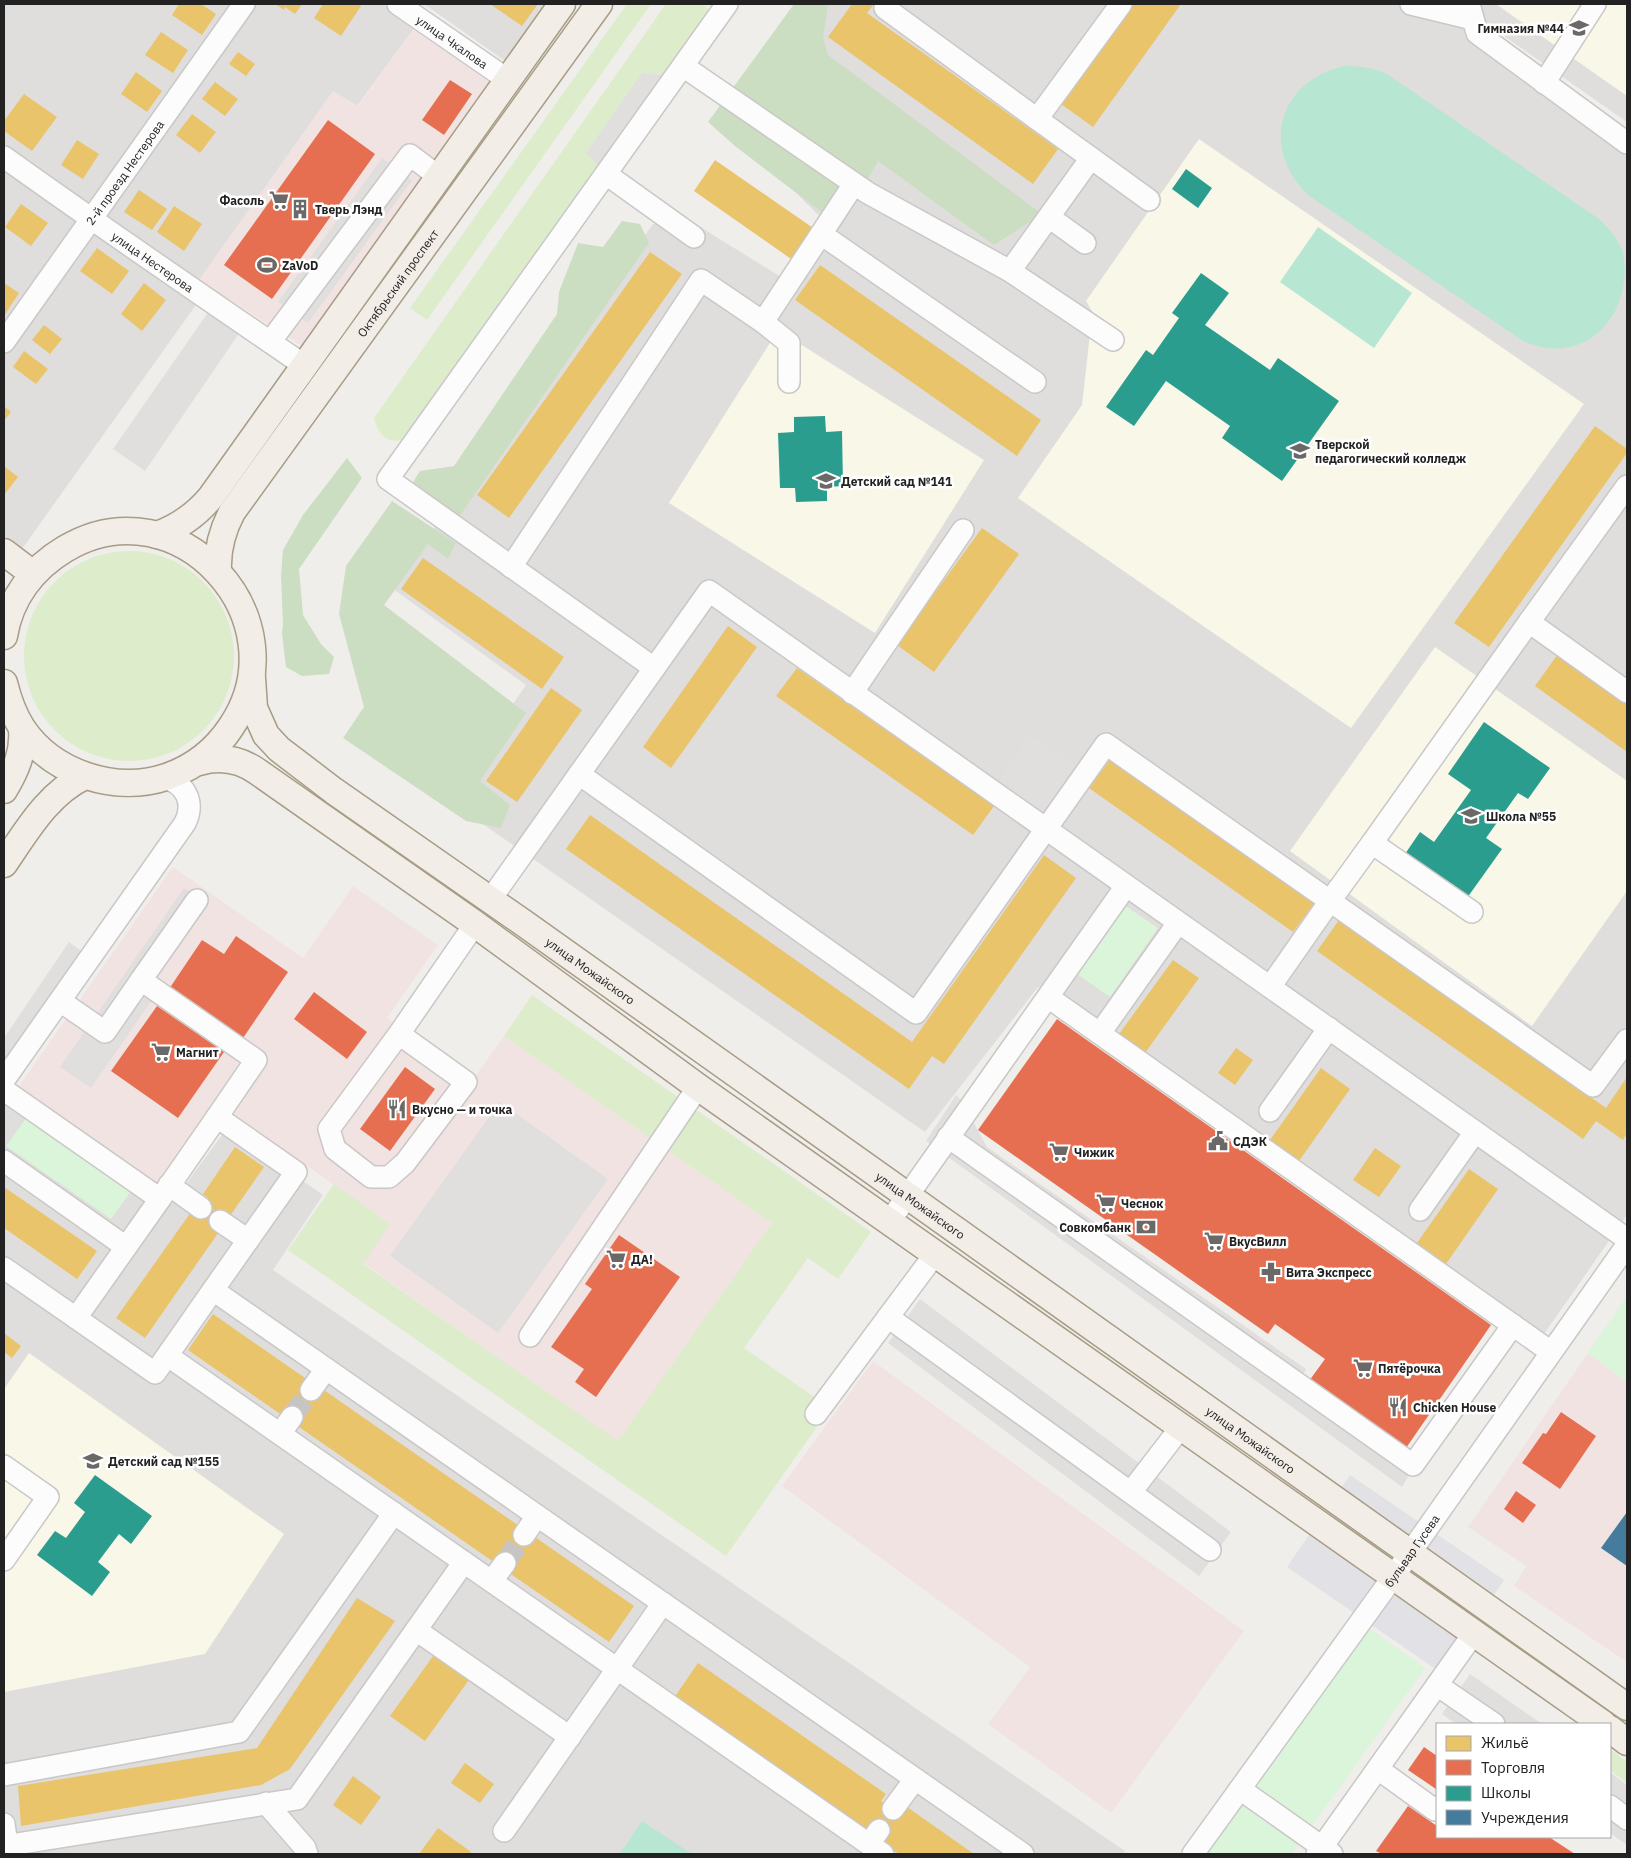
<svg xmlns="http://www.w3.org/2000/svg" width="1631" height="1858" viewBox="0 0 1631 1858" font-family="'IBM Plex Sans',sans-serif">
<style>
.residential{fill:#dfdedc}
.commercial{fill:#f1e3e1}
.education{fill:#f8f7e8}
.grass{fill:#ddeccb}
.forest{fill:#cbdec1}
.park{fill:#daf5da}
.pitch{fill:#b7e6d2}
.parking{fill:#e0dfde}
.plaza{fill:#e2e1e5}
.homes{fill:#e9c46a}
.shops{fill:#e76f51}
.schools{fill:#2a9d8f}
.public{fill:#457b9d}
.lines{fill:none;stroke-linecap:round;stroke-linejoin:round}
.minor-tunnel{stroke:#c7c5c3;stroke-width:21;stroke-dasharray:21 11;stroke-linecap:butt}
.minor-casing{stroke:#c9c8c7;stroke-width:24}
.major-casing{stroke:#a79c86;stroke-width:29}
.minor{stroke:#fdfcfc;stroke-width:21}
.major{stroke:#f3ede7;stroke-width:26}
.labels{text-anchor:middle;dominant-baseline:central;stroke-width:5;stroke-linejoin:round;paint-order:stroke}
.poi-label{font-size:12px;font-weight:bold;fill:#222;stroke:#fff;text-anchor:start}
.street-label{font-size:12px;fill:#222;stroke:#fff}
</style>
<rect width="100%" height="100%" fill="#f0eeeb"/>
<path class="residential" d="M4,4H232L89,207L4,146Z
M255,4H383L415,27L357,106L333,92L199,280L106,216Z
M424,4H550L508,63Z
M797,4H1457L1465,35L1627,153V1215L1542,1337L1038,987L925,1132L447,799L526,685L389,586L444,516L653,224L687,219L791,283L824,221L719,115Z
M1479,4H1627V122L1484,22Z
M4,170L78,221L4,328Z
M91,231L198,302L22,549L4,536V354Z
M4,1095L169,1207L227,1128L323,1195L273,1270L1125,1851L1122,1854H4Z"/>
<path class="commercial" d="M415,27L495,83L305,348L199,280L333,91L358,106Z
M173,867L303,958L353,886L438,945L387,1018L474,1078L504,1036L772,1223L618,1442L363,1263L390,1224L216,1102L158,1184L19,1086Z
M1588,1353L1627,1382V1662L1514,1586L1526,1566L1468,1527Z
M873,1361L1244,1631L1111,1813L988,1724L1030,1667L782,1486Z"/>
<path class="education" d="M1496,4H1627V96L1564,52Z
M1199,139L1584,404L1351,728L1018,498L1082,405L1091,325L1095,316L1086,301Z
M778,330L984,460L875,633L669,503Z
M1435,647L1627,781V891L1532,1026L1290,851Z
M29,1353L284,1534L205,1654L4,1692V1389Z"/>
<path class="grass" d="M627,4H651L427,320L410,308Z
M666,4H702L710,10L664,75L642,73L587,153L599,167L408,438C389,445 379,438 374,418Z
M24 656a105 105 0 1 1 210 0a105 105 0 1 1-210 0Z
M532,995L871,1232L838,1279L808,1258L744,1348L830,1408L726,1556L288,1250L334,1184L390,1224L363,1264L618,1441L772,1223L504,1036Z
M1610,1749L1627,1762V1783L1610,1770Z"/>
<path class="forest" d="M794,4H828L823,38L828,55L1042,214L994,245L878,161L841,227L735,146L708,122Z
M622,221L640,224L649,243L459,517L413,482L420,471L454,466L557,314L559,292L578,243L603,247Z
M347,458L362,478L299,569L303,615L321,644L334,657L329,674L302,676L286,667L282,633L283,624L281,576L283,550L303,515Z
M392,501L456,543L448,559L428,544L384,605L526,713L480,781L510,805L501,828L466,821L343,738L364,707L339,614L346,566Z"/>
<path class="park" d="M1121,903L1158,928L1110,997L1074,972Z
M29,1114L134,1187L111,1219L6,1146Z
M1627,1296V1382L1588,1353Z
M1368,1627L1425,1668L1292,1854H1205Z"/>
<path class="pitch" d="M1345,66C1361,66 1373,68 1387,74L1599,219C1609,229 1619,239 1623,253C1631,295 1609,342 1564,348C1550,350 1536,346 1523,341L1311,197C1259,152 1277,80 1345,66Z
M1318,227L1412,293L1374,348L1280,282Z
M642,1821L692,1854H620Z"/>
<path class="parking" d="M642,73L664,75L599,167L586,153Z
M382,158L412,180L308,323L278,302Z
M209,311L240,332L145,471L113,449Z
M1030,735L1079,768L1046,817L997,784Z
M184,888L208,904L156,978L163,984L91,1088L60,1067Z
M69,942L83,952L4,1068V1038Z
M956,1095L961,1100L987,1147L1306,1369L1296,1391L1412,1470L1402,1487L926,1141Z
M500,1102L608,1179L498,1333L390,1256Z
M920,1299L1231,1532L1199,1576L888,1343Z
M1470,1674L1542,1724H1456L1442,1714Z
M1610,1772L1627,1785V1845L1610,1833Z"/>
<path class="plaza" d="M1350,1475L1504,1580L1440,1672L1287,1567Z"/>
<path class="homes" d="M179,4H201L216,14L202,35L172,15Z
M275,4H302L295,14L285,7L284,10Z
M323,4H359L361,6L341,36L314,18Z
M490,4H538L522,26Z
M852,4H874L867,13L1058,149L1033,184L828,37Z
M1134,4H1181L1093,127L1061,104Z
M161,32L188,50L173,73L145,55Z
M238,52L255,64L246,76L229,64Z
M136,72L162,91L147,112L121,94Z
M215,82L238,99L225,116L202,99Z
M24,94L57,117L32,151L4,131V121Z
M192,114L216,132L200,153L176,135Z
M77,140L99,154L83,179L61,165Z
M715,160L816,230L794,261L694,191Z
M139,190L167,209L152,230L124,212Z
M21,204L48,223L31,246L5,227Z
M174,206L202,224L184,251L157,232Z
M97,248L129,271L112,294L80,271Z
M650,252L682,274L509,518L477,495Z
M820,265L1041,420L1017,456L795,300Z
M4,283L19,293L4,316Z
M144,283L166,300L142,331L121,314Z
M44,325L62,339L50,354L32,340Z
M24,351L48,369L36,384L13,367Z
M4,406L11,412L4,421Z
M1595,426L1627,449V453L1489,647L1454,623Z
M4,466L18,477L4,495Z
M982,528L1019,554L934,672L897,645Z
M423,558L564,657L542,689L401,589Z
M728,626L757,647L671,768L643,747Z
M1558,654L1627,704V752L1535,686Z
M797,668L994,806L973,835L776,696Z
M551,688L582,710L517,802L486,781Z
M1111,758L1315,902L1293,932L1089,788Z
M590,815L912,1042L1044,855L1076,878L944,1064L932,1056L909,1089L566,849Z
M1339,920L1606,1108L1627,1077V1133L1623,1140L1596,1121L1583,1139L1317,951Z
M1173,960L1199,978L1145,1053L1119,1034Z
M1236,1048L1253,1060L1235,1085L1218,1073Z
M1321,1068L1350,1089L1299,1161L1270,1140Z
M235,1147L264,1167L145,1338L116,1318L191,1212L196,1215L208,1198L203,1194Z
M1375,1148L1401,1166L1379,1197L1353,1180Z
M1469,1169L1498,1189L1446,1264L1417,1243Z
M4,1187L97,1251L77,1279L4,1228Z
M213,1314L305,1378L302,1383L311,1390L321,1388L634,1606L609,1642L188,1350Z
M4,1333L21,1346L12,1358L4,1352Z
M357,1598L395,1621L290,1769L261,1785L21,1826L18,1786L257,1748Z
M436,1652L471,1677L425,1741L390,1716Z
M698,1663L886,1794L881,1801L901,1815L907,1807L974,1854H899L883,1843L888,1836L870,1824L864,1831L674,1698Z
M465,1763L494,1784L480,1803L451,1783Z
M353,1776L381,1797L361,1825L333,1805Z
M438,1828L471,1852L469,1854H419Z"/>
<path class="shops" d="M450,80L472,94L444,135L422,120Z
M328,120L375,154L272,299L224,265Z
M236,936L288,972L243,1038L169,989L202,940L224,954Z
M314,992L367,1032L347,1059L294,1019Z
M157,1006L224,1052L178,1118L111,1071Z
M1057,1019L1491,1325L1406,1448L1309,1381L1325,1359L1275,1324L1268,1334L978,1130Z
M405,1067L435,1089L390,1151L360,1129Z
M619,1235L680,1277L596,1397L575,1382L584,1369L551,1347L592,1289L585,1284Z
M1561,1412L1596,1436L1560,1489L1522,1463L1543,1433L1546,1434Z
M1516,1491L1536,1505L1523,1523L1504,1509Z
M1424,1747L1437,1756L1436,1789L1408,1770Z
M1408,1806L1437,1826V1837H1549L1575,1854H1382L1376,1851Z"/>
<path class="schools" d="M1186,169L1212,188L1198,208L1172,189Z
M1201,273L1229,293L1205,325L1270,370L1278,358L1339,401L1282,481L1222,438L1230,426L1166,381L1134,426L1106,407L1146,350L1153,355L1179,318L1172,313Z
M825,416L826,432L842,431L843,486L827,487V501L796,502L795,488H780L778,433L794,432V417Z
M1484,722L1550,768L1528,799L1518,793L1486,838L1502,849L1467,898L1405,854L1420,832L1434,842L1471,790L1448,774Z
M95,1475L152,1516L131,1544L119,1534L98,1562L110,1572L92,1596L37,1555L55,1531L66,1538L85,1512L74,1503Z"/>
<path class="public" d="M1627,1512V1566L1601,1548Z"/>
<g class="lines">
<path class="minor-tunnel" d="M292,1417L311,1390
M505,1563L524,1535"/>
<defs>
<g id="minor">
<path id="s1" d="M398,4L508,80"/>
<path d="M888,4L885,8L1037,119L1121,4"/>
<path d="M1411,4L1473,19"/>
<path d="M1469,4L1477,33L1627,143"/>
<path d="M683,66L868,193L1010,271L1113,340"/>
<path d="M1544,83L1595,4"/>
<path id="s2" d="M4,157C103,228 204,297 305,366"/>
<path d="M1091,158L1149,200"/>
<path d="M606,174L694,237"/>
<path d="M1049,217L1085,243"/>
<path d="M821,234L1035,382"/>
<path d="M1010,271L1091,158L1037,119"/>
<path d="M763,322L789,343V382"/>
<path id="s3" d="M4,342L244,4"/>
<path d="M270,342L410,155L439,177"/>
<path d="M1627,486L1529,622L1627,692"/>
<path d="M511,567L701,280L763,322L854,184"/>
<path d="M654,668L388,479L727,4"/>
<path d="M852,693L963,530"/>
<path d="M579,774L916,1013L1106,744L1330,901L1372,843L1472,912"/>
<path d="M1372,843L1529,622"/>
<path d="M490,900L709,591L1627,1239"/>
<path d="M141,980L197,900"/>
<path d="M1270,987L1330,901L1593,1086L1627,1040"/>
<path d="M1048,997L1551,1352"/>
<path d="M60,1001L105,1032L141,980L256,1060L217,1117"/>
<path d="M1100,1033L1178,923"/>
<path d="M399,1034L466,1082L405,1163L389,1177H371L335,1149L329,1129L399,1034L475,924"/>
<path d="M4,1080L185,823C195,803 186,783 164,778"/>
<path d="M4,1090L160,1199L217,1117L296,1172L213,1290L1023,1854"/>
<path d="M1270,1111L1329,1028"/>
<path d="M948,1137L1413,1465L1513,1325"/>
<path d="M4,1161L126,1247"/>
<path d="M169,1185L201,1208"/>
<path d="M160,1199L76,1318L155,1373L213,1290"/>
<path d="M1420,1210L1475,1132"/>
<path d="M220,1221L248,1240"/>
<path d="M889,1222L1126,886"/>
<path d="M4,1268L76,1318"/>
<path d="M888,1317L1210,1550"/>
<path d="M530,1336L698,1087"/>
<path d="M168,1356L883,1854"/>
<path d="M311,1390L326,1369"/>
<path d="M816,1414L935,1254"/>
<path d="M280,1434L292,1417"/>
<path d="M4,1466L48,1497L4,1560"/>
<path d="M1131,1492L1181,1427"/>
<path d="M524,1535L537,1516"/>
<path d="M492,1581L505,1563"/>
<path d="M416,1630L570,1737"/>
<path d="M1437,1685L1494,1724"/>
<path d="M1378,1769L1435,1810L1437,1807"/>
<path d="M4,1775L239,1732L394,1513"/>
<path d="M1240,1789L1332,1854"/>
<path d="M266,1803L305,1848L307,1854"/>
<path d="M1610,1806L1627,1819"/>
<path d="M893,1809L915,1779"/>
<path d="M4,1824L7,1845"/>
<path d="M504,1831L663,1603"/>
<path d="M869,1844L879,1830"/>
<path d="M4,1846L297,1799L464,1562"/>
<path id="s4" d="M1193,1854L1393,1577L1627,1245"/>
<path d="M1317,1854L1474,1633"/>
</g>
<g id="major">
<path d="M157,535C179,527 196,515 211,497L562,4"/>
<path d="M4,552L33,574"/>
<path id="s5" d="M218,571C217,550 222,531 232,512L599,4"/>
<path d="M4,636C10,598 33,568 65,549C178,481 304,620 231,727C215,751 193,768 166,777C115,794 52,773 22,728C13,714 8,699 4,683"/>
<path id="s6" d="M252,678L254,708L266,735L279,749L334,791L525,924L1627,1707"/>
<path d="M199,762C220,756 240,759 258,772L475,924L698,1087L1603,1724"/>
<path d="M4,790C16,770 24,752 22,729"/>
<path d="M4,864C26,832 48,793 85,776"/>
<path d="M1610,1729L1627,1742"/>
</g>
</defs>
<use href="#minor" class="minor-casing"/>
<use href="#major" class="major-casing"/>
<use href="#minor" class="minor"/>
<use href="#major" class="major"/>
</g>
<defs>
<symbol id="school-bare" viewBox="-9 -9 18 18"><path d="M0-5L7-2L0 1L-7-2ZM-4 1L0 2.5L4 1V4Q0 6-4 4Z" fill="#6a6968" stroke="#fff" stroke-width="2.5" paint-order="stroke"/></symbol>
<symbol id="supermarket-bare" viewBox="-9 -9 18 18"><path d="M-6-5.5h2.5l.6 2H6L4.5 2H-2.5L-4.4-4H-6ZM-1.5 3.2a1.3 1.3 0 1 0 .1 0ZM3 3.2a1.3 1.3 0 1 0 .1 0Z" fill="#6a6968" stroke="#fff" stroke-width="2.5" paint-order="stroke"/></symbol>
<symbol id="building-bare" viewBox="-9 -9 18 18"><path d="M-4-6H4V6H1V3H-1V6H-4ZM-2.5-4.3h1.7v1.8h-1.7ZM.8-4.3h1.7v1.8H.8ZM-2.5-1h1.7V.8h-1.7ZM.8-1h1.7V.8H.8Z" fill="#6a6968" stroke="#fff" stroke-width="2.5" paint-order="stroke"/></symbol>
<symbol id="stadium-bare" viewBox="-9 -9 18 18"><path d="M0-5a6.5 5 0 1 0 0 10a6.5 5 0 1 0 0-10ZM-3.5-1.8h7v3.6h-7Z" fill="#6a6968" stroke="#fff" stroke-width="2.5" paint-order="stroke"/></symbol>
<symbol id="university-bare" viewBox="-9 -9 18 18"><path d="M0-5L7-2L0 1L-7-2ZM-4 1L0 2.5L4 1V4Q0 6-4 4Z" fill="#6a6968" stroke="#fff" stroke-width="2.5" paint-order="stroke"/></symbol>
<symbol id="restaurant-bare" viewBox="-9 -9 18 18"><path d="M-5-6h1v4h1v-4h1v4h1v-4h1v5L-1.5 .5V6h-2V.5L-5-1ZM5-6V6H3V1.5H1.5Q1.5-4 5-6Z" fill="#6a6968" stroke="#fff" stroke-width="2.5" paint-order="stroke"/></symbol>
<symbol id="civic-bare" viewBox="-9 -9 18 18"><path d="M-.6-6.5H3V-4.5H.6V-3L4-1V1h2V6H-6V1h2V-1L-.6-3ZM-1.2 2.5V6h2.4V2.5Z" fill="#6a6968" stroke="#fff" stroke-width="2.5" paint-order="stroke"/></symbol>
<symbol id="bank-bare" viewBox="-9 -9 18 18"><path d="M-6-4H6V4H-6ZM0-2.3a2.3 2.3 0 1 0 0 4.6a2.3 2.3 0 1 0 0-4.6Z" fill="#6a6968" stroke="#fff" stroke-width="2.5" paint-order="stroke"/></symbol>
<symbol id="pharmacy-bare" viewBox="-9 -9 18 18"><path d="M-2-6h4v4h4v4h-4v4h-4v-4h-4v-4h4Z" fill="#6a6968" stroke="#fff" stroke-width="2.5" paint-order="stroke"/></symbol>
</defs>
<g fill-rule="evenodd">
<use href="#school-bare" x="1565" y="14" width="28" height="28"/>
<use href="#supermarket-bare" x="265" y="186" width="28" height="28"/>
<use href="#building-bare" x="286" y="195" width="28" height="28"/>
<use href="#stadium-bare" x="253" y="251" width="28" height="28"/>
<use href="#university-bare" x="1286" y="437" width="28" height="28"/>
<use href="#school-bare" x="812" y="467" width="28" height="28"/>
<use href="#school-bare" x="1457" y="802" width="28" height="28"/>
<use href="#supermarket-bare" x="147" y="1038" width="28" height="28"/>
<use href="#restaurant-bare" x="383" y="1095" width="28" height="28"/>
<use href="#civic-bare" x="1204" y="1127" width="28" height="28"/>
<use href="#supermarket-bare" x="1045" y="1138" width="28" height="28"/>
<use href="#supermarket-bare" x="1092" y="1189" width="28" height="28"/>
<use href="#bank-bare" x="1132" y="1213" width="28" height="28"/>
<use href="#supermarket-bare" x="1200" y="1227" width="28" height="28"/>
<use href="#supermarket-bare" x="602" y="1245" width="28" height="28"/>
<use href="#pharmacy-bare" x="1257" y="1258" width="28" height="28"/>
<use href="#supermarket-bare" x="1349" y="1354" width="28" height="28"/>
<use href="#restaurant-bare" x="1384" y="1393" width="28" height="28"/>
<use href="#school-bare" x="79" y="1447" width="28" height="28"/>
</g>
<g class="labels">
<g class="poi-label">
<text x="1564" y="28" text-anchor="end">Гимназия №44</text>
<text x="264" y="200" text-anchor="end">Фасоль</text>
<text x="315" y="209">Тверь Лэнд</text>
<text x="282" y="265">ZaVoD</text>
<text x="1315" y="444">Тверской<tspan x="1315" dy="14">педагогический колледж</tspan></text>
<text x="841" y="481">Детский сад №141</text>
<text x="1486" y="816">Школа №55</text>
<text x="176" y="1052">Магнит</text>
<text x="412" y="1109">Вкусно — и точка</text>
<text x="1233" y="1141">СДЭК</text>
<text x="1074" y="1152">Чижик</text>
<text x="1121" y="1203">Чеснок</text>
<text x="1131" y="1227" text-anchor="end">Совкомбанк</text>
<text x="1229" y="1241">ВкусВилл</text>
<text x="631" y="1259">ДА!</text>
<text x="1286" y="1272">Вита Экспресс</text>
<text x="1378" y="1368">Пятёрочка</text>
<text x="1413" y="1407">Chicken House</text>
<text x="108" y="1461">Детский сад №155</text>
</g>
<g class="street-label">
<text stroke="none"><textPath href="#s1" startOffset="66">улица Чкалова</textPath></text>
<text stroke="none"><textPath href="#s3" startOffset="208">2-й проезд Нестерова</textPath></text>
<text stroke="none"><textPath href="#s2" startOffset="182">улица Нестерова</textPath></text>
<text stroke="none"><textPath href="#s5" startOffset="344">Октябрьский проспект</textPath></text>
<text stroke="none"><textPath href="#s6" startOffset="461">улица Можайского</textPath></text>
<text stroke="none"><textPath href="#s6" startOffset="866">улица Можайского</textPath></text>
<text stroke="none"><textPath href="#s6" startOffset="1271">улица Можайского</textPath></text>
<text stroke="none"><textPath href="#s4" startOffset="374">бульвар Гусева</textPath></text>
</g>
</g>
<rect width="1631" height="1858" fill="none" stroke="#222222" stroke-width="10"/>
<rect x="1436" y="1723" width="175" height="115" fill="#ffffff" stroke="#a7a7a7"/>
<rect x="1446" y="1736" width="25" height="15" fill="#e9c46a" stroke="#a7a7a7"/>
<text x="1481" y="1748" font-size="15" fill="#222222">Жильё</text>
<rect x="1446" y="1760" width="25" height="15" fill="#e76f51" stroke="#a7a7a7"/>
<text x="1481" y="1773" font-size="15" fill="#222222">Торговля</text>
<rect x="1446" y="1786" width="25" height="15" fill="#2a9d8f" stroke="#a7a7a7"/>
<text x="1481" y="1798" font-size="15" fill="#222222">Школы</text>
<rect x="1446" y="1810" width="25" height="15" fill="#457b9d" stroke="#a7a7a7"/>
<text x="1481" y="1823" font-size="15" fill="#222222">Учреждения</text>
</svg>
